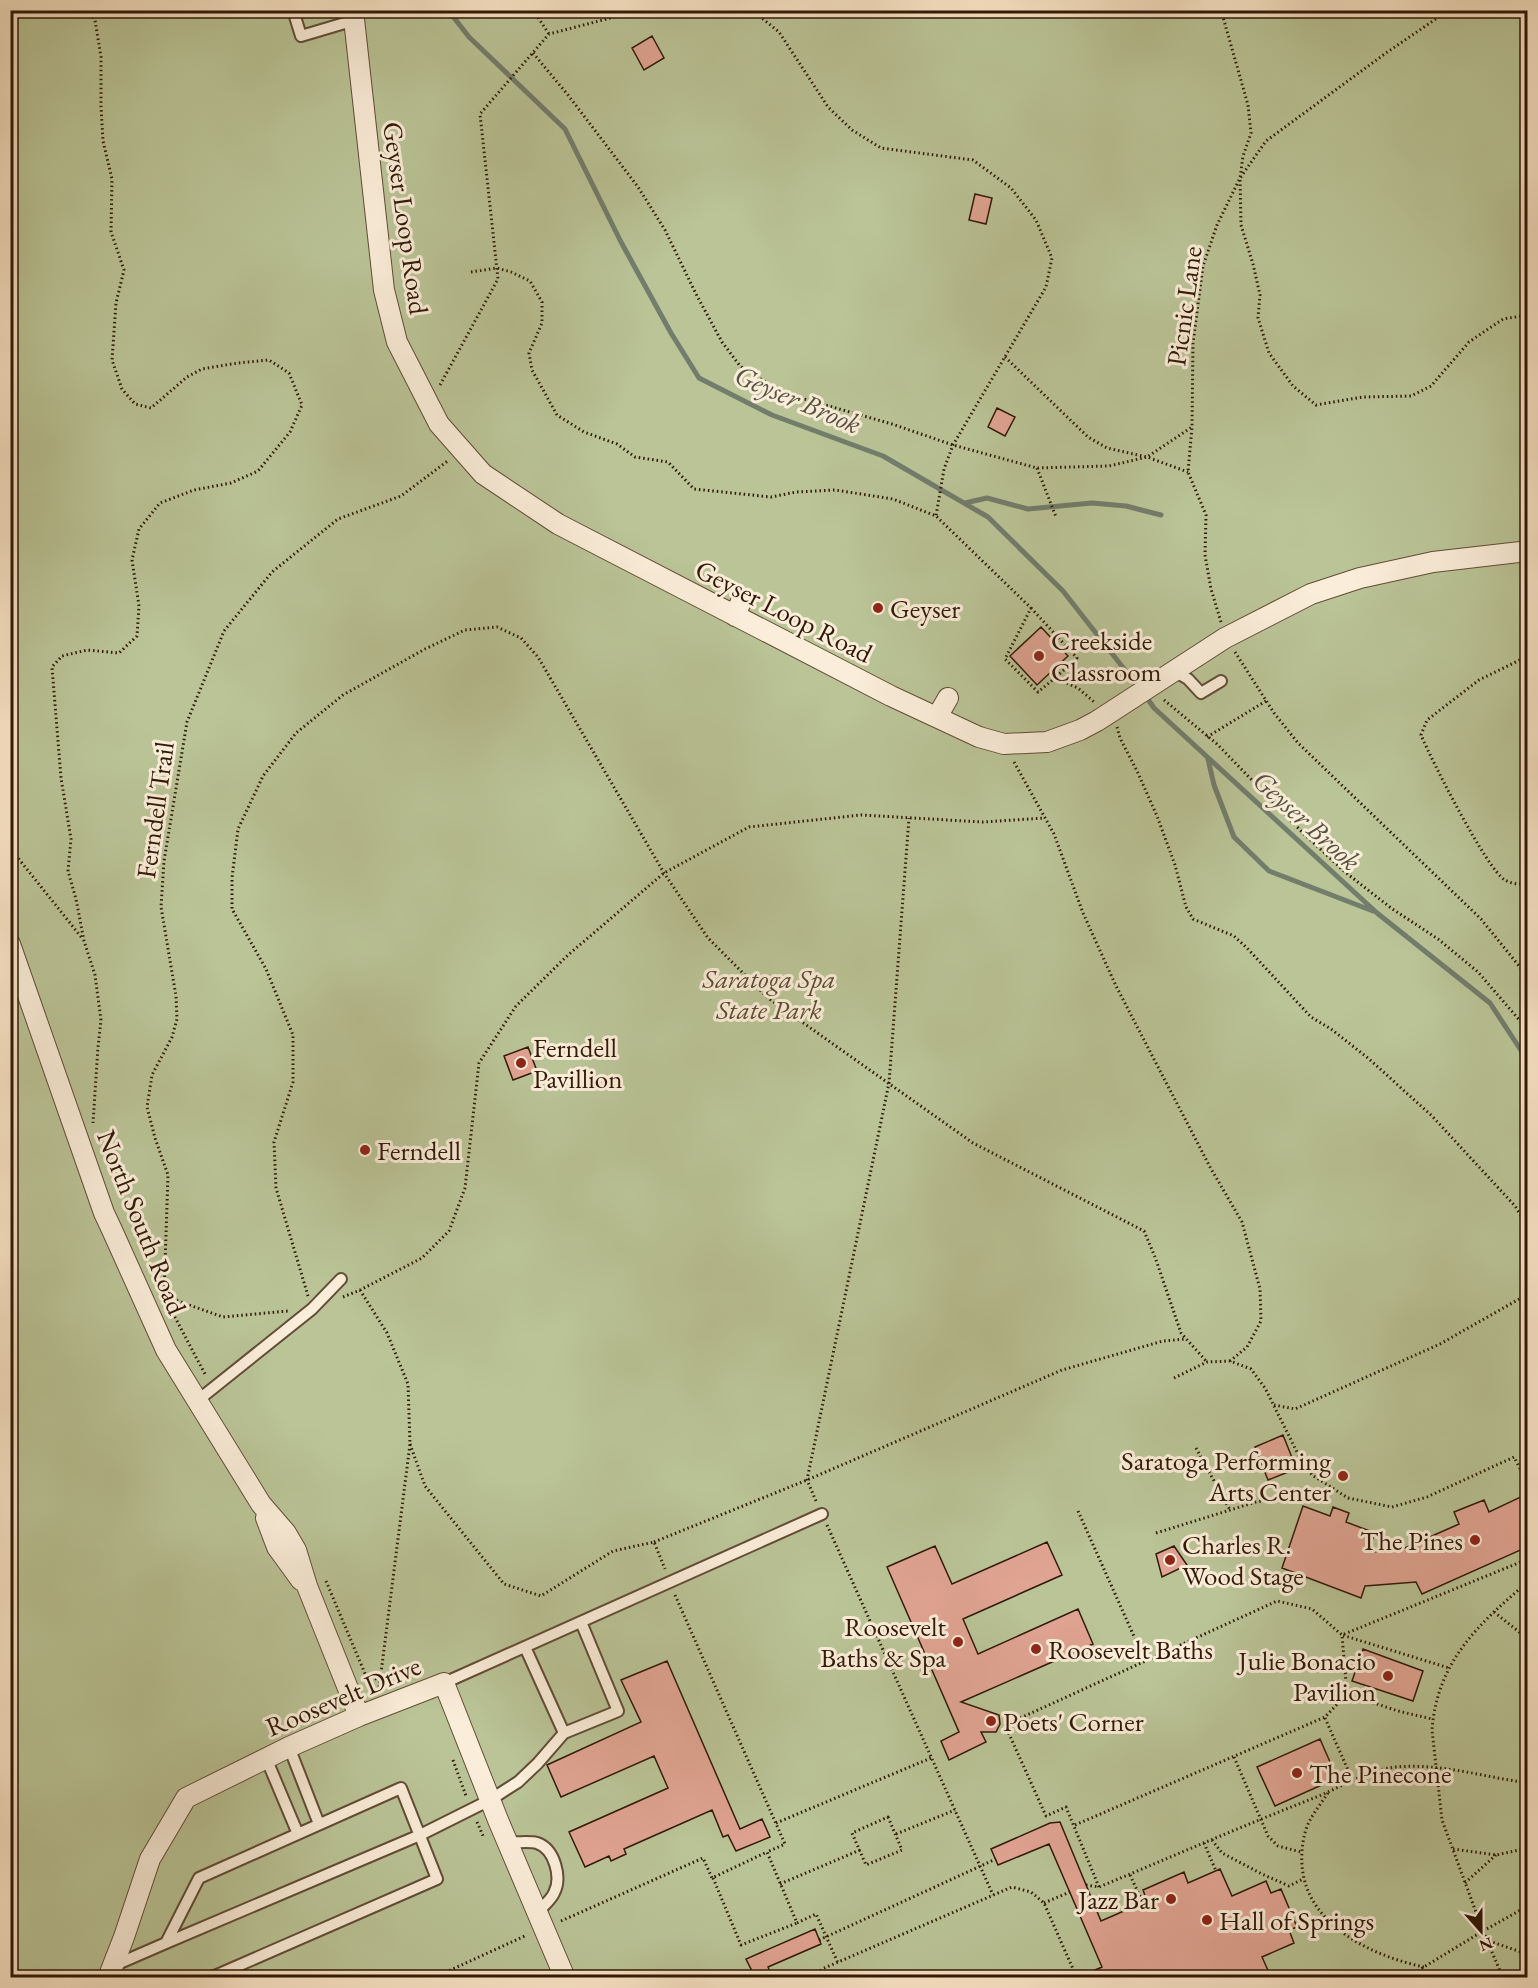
<svg xmlns="http://www.w3.org/2000/svg" width="1538" height="1988" viewBox="0 0 1538 1988" font-family="'EB Garamond',serif">
<style>
.green{fill:#bac497;stroke:#766e4f;stroke-width:1.5}
.lines{fill:none;stroke-linecap:round;stroke-linejoin:round}
.stream{stroke:#727d6c;stroke-width:5}
.building{fill:#e0a492;stroke:#311907;stroke-width:1.5}
.service-casing{stroke:#634c36;stroke-width:14}
.minor-casing{stroke:#634c36;stroke-width:22}
.path{stroke:#311907;stroke-width:3;stroke-dasharray:1.5 3;stroke-linecap:butt}
.service{stroke:#faedd9;stroke-width:10}
.minor{stroke:#faedd9;stroke-width:20}
.poi-dot{fill:#8f2418;stroke:#faedd9;stroke-width:2}
.labels{text-anchor:middle;dominant-baseline:central;stroke-width:6;stroke-linejoin:round;paint-order:stroke}
.street-label{font-size:27px;fill:#311907;stroke:#faedd9}
.poi-label{font-size:27px;fill:#311907;stroke:#faedd9;text-anchor:start}
.park-label{font-size:27px;font-style:italic;fill:#5a4c32;stroke:#faedd9}
.water-label{font-size:28px;font-style:italic;fill:#575342;stroke:#faedd9}
</style>
<rect width="100%" height="100%" fill="#f8e3c5"/>
<filter id="stains"><feTurbulence type="fractalNoise" baseFrequency=".00333" numOctaves="4"/><feColorMatrix values="0 0 0 0 .2 0 0 0 0 .09 0 0 0 0 .02 0 0 0 .5 -.17"/></filter>
<radialGradient id="worn" r=".72"><stop offset=".6" stop-color="#630" stop-opacity="0"/><stop offset="1" stop-color="#630" stop-opacity=".3"/></radialGradient>
<path class="green" d="M11,11H1527V1977L11,1978Z"/>
<g class="lines">
<path class="stream" d="M448,10L469,37L565,129L621,242L671,333L699,378L772,415L883,456L988,517L1063,591L1139,688
M965,503L987,498L1028,509L1092,503L1126,506L1161,515
M1145,695L1154,708L1377,913L1490,1003L1528,1061
M1208,759L1214,785L1234,837L1269,871L1373,911"/>
</g>
<path class="building" d="M652,36L664,58L644,70L632,48Z
M975,194L992,198L986,224L969,220Z
M997,408L1015,417L1005,436L988,427Z
M1041,627L1068,656L1037,685L1010,656Z
M528,1047L537,1071L513,1080L504,1056Z
M1283,1435L1293,1460L1284,1464L1288,1472L1268,1480L1255,1447Z
M1527,1494V1547L1422,1594L1416,1582L1365,1586L1361,1598L1282,1568L1303,1506L1330,1516L1333,1507L1349,1513L1346,1522L1375,1533L1368,1552L1398,1551L1459,1524L1454,1512L1484,1500L1489,1512Z
M1047,1542L1062,1575L963,1619L978,1654L1078,1609L1093,1644L961,1702L999,1715L1000,1724L996,1732H981L986,1742L949,1760L941,1741L959,1732L887,1567L935,1546L952,1584Z
M1174,1546L1187,1565L1162,1577L1156,1554Z
M1363,1649L1423,1671L1413,1701L1352,1681Z
M667,1661L740,1829L762,1819L770,1837L736,1851L728,1835L723,1837L712,1810L624,1849L626,1854L611,1861L609,1856L585,1867L569,1832L668,1788L654,1756L561,1797L547,1765L641,1722L621,1680Z
M1320,1739L1337,1778L1275,1806L1257,1767Z
M1060,1822L1101,1921L1147,1901L1143,1890L1184,1872L1188,1883L1220,1869L1232,1896L1266,1881L1271,1893L1281,1889L1297,1927L1289,1930L1294,1943L1262,1957L1271,1977H1079L1102,1967L1049,1844L998,1865L991,1849L1050,1823Z
M815,1929L821,1944L768,1967L772,1977H755L746,1959Z"/>
<g class="lines">
<defs>
<path id="service" d="M293,10L301,36L355,20
M1174,671L1188,679L1201,693L1221,681
M197,1401L312,1309L341,1279
M525,1647L564,1733L618,1711L581,1622
M444,1683L822,1514
M289,1747L319,1824
M266,1758L298,1834
M508,1842C516,1843 529,1841 537,1843C555,1849 562,1878 554,1893C551,1900 543,1906 538,1912
M166,1943L420,1835L490,1800L518,1782L538,1763L564,1733
M113,1966L166,1943L199,1878L401,1788L437,1879L210,1978"/>
<path id="minor" d="M353,10L384,290L397,342L439,424L483,474L558,524L891,696L979,737L1004,744L1047,742L1080,730L1097,721L1225,638L1311,594L1360,578L1433,562L1528,551
M735,616L742,599
M937,717L948,698
M10,944L104,1213L112,1230L166,1350L261,1504L286,1533L296,1550L307,1586L359,1716
M266,1518L277,1547L301,1580
M108,1978L124,1937L150,1859L186,1798L289,1747L359,1716L444,1683L498,1820L565,1978"/>
</defs>
<use href="#service" class="service-casing"/>
<use href="#minor" class="minor-casing"/>
<path class="path" d="M87,10L95,20L101,57V107L103,141L112,179L111,232L124,270L116,303L112,360L122,389L135,404L151,408L187,377L202,369L238,363L269,360L289,373L302,405L290,432L258,471L231,483L194,490L160,503L139,529L132,560L139,606L137,636L119,653L87,650L62,656L52,667L61,778L71,839L68,871L76,899L84,941L95,975L101,1020L98,1047L93,1123
M533,10L549,34
M752,10L779,32L828,107L852,130L881,148L973,160L1011,188L1036,220L1052,258L1046,287L953,445L944,469L936,516
M1221,10L1248,105L1251,133L1243,156L1240,178L1241,225L1253,264L1260,295L1258,318L1269,353L1293,386L1316,405L1363,397L1411,396L1431,386L1469,342L1503,319L1528,315
M533,53L568,95L638,187L665,230L696,294L722,342L740,366L783,393L892,424L953,445L1037,468L1109,466L1147,457L1188,472
M471,272L497,268L511,272L530,281L542,302V323L529,353L532,370L557,415L584,432L617,444L635,457L668,462L694,489L771,497L796,492L835,490L893,499L936,516L1031,608L1005,659L1038,692L1055,678L1078,688L1094,702
M1005,357L1088,437L1107,448L1147,457L1192,427
M440,385L498,279L480,114L549,34L641,10
M1037,468L1056,517
M1031,608L1077,658L1055,678
M1221,622L1211,589L1205,555L1206,515L1188,472L1192,427L1193,343L1203,266L1217,225L1240,178L1266,141L1386,53L1449,10
M1235,652L1274,713L1298,743L1481,919L1528,977
M1528,656L1479,680L1427,720L1421,735C1431,759 1487,870 1505,880C1512,884 1520,885 1528,883
M1164,700L1217,744L1303,833L1345,872L1391,908L1438,939L1478,972L1528,1030
M1117,727L1120,738L1137,771L1157,816L1175,865L1186,907L1193,919L1234,936L1247,948L1311,1017L1331,1029L1368,1058L1432,1116L1515,1206L1528,1227
M1207,737L1266,701
M1014,762L1054,834L1083,913L1116,986L1210,1167L1242,1222L1260,1289L1261,1321L1247,1347L1230,1361
M10,848L82,938
M160,1289L206,1376
M360,1290L387,1333L408,1384L410,1444L379,1689
M164,1295L168,1175L155,1138L147,1107L152,1075L172,1037L177,1019L176,996L161,907L164,861L187,722L224,631L272,572L338,519L401,496L449,460
M164,1296L223,1317L288,1311
M308,1296L276,1188L274,1142L293,1082V1035L266,969L232,909V878L238,829L263,776L296,733L343,695L425,649L465,630L497,627L521,638L538,657L664,873L708,938L768,998L973,1143L1144,1231L1155,1257L1181,1333L1207,1362
M343,1297L360,1290L422,1258L449,1231L465,1188L479,1063L516,1006L568,955L664,873L749,827L861,815L983,822L1045,818
M1174,1378L1207,1362L1230,1361L1251,1369L1265,1388L1298,1454L1312,1475L1348,1498L1392,1507L1427,1497L1514,1457L1528,1484
M1274,1405L1295,1409L1440,1344L1528,1294
M410,1444L425,1486L504,1584L541,1596L613,1551L654,1542L665,1569
M1196,1448L1230,1510
M816,1501L807,1480L889,1083L909,818
M1078,1511L1145,1661
M827,1525L993,1895
M1156,1533L1256,1502L1332,1489
M654,1542L807,1480L1062,1370L1163,1341L1186,1339
M326,1581L366,1676L390,1683
M675,1595L785,1844L767,1852L797,1923L816,1914L838,1963
M1494,1612L1528,1639
M1347,1694L1398,1711L1432,1719
M1325,1718L1352,1779
M1234,1757L1268,1836L1278,1846L1301,1852
M453,1760L466,1796
M1328,1793C1322,1802 1315,1811 1310,1820C1303,1833 1301,1851 1302,1865C1306,1925 1372,1956 1424,1967
M888,1817L902,1850L866,1865L852,1833Z
M477,1822L484,1838
M776,1823L931,1758
M1075,1825L1325,1717L1347,1694L1342,1635L1449,1668
M896,1834L955,1810
M1212,1840L1222,1853L1262,1874L1289,1886L1303,1879
M1204,1843L1216,1871
M1453,1849L1496,1855L1528,1848
M1130,1875L1143,1903
M713,1878L741,1945L797,1923
M1465,1883L1496,1855
M780,1884L860,1850
M1086,1885L1099,1887C1173,1856 1245,1825 1319,1796C1345,1785 1368,1770 1396,1767C1440,1763 1484,1777 1528,1783
M1099,1887L1066,1807L1046,1816L1005,1725L1277,1601L1312,1609L1342,1635L1528,1559
M1044,1903L1070,1892
M561,1921L703,1858L712,1878L767,1852
M819,1940L996,1859
M1489,1941L1524,1953L1525,1916L1528,1918
M433,1978L527,1935
M735,1978L752,1970
M815,1978L822,1969L1012,1887L1031,1892L1044,1903L1077,1978
M1412,1978L1419,1970L1483,1931L1528,1906
M1503,1978L1483,1931L1442,1820L1432,1730C1437,1662 1478,1624 1528,1582"/>
<use href="#service" class="service"/>
<use href="#minor" class="minor"/>
</g>
<g class="poi-dot">
<circle cx="878" cy="608" r="6"/>
<circle cx="1039" cy="656" r="6"/>
<circle cx="521" cy="1063" r="6"/>
<circle cx="365" cy="1150" r="6"/>
<circle cx="1343" cy="1476" r="6"/>
<circle cx="1475" cy="1540" r="6"/>
<circle cx="1170" cy="1560" r="6"/>
<circle cx="958" cy="1642" r="6"/>
<circle cx="1036" cy="1649" r="6"/>
<circle cx="1388" cy="1676" r="6"/>
<circle cx="991" cy="1721" r="6"/>
<circle cx="1297" cy="1773" r="6"/>
<circle cx="1171" cy="1899" r="6"/>
<circle cx="1207" cy="1920" r="6"/>
</g>
<g class="labels">
<g class="street-label">
<text transform="translate(406 218) rotate(82)">Geyser Loop Road</text>
<text transform="translate(1184 306) rotate(-82)">Picnic Lane</text>
<text transform="translate(784 611) rotate(27)">Geyser Loop Road</text>
<text transform="translate(155 810) rotate(-82)">Ferndell Trail</text>
<text transform="translate(142 1222) rotate(68)">North South Road</text>
<text transform="translate(343 1696) rotate(-23)">Roosevelt Drive</text>
</g>
<g class="poi-label">
<text x="890" y="608">Geyser</text>
<text x="1051" y="640">Creekside<tspan x="1051" dy="31">Classroom</tspan></text>
<text x="533" y="1047">Ferndell<tspan x="533" dy="31">Pavillion</tspan></text>
<text x="377" y="1150">Ferndell</text>
<text x="1331" y="1460" text-anchor="end">Saratoga Performing<tspan x="1331" dy="31">Arts Center</tspan></text>
<text x="1463" y="1540" text-anchor="end">The Pines</text>
<text x="1182" y="1544">Charles R.<tspan x="1182" dy="31">Wood Stage</tspan></text>
<text x="946" y="1626" text-anchor="end">Roosevelt<tspan x="946" dy="31">Baths &amp; Spa</tspan></text>
<text x="1048" y="1649">Roosevelt Baths</text>
<text x="1376" y="1660" text-anchor="end">Julie Bonacio<tspan x="1376" dy="31">Pavilion</tspan></text>
<text x="1003" y="1721">Poets' Corner</text>
<text x="1309" y="1773">The Pinecone</text>
<text x="1159" y="1899" text-anchor="end">Jazz Bar</text>
<text x="1219" y="1920">Hall of Springs</text>
</g>
<g class="park-label">
<text x="769" y="978">Saratoga Spa<tspan x="769" dy="31">State Park</tspan></text>
</g>
<g class="water-label">
<text transform="translate(798 399) rotate(23)">Geyser Brook</text>
<text transform="translate(1307 820) rotate(42)">Geyser Brook</text>
</g>
</g>
<rect width="1538" height="1988" fill="none" stroke="#f8e3c5" stroke-width="36"/>
<rect x="12" y="12" width="1514" height="1964" fill="none" stroke="#311907" stroke-width="3"/>
<rect x="18" y="18" width="1502" height="1952" fill="none" stroke="#311907" stroke-width="1.5"/>
<g transform="translate(1481 1931) rotate(159)" stroke="#faedd9" stroke-width="4.5" paint-order="stroke">
<path d="M0-4.5L10 22L0 15L-10 22Z" fill="#311907"/>
<text y="-9" font-size="16" font-weight="bold" text-anchor="middle" fill="#311907">N</text>
</g>
<rect width="100%" height="100%" filter="url(#stains)"/>
<rect width="100%" height="100%" fill="url(#worn)"/>
</svg>
